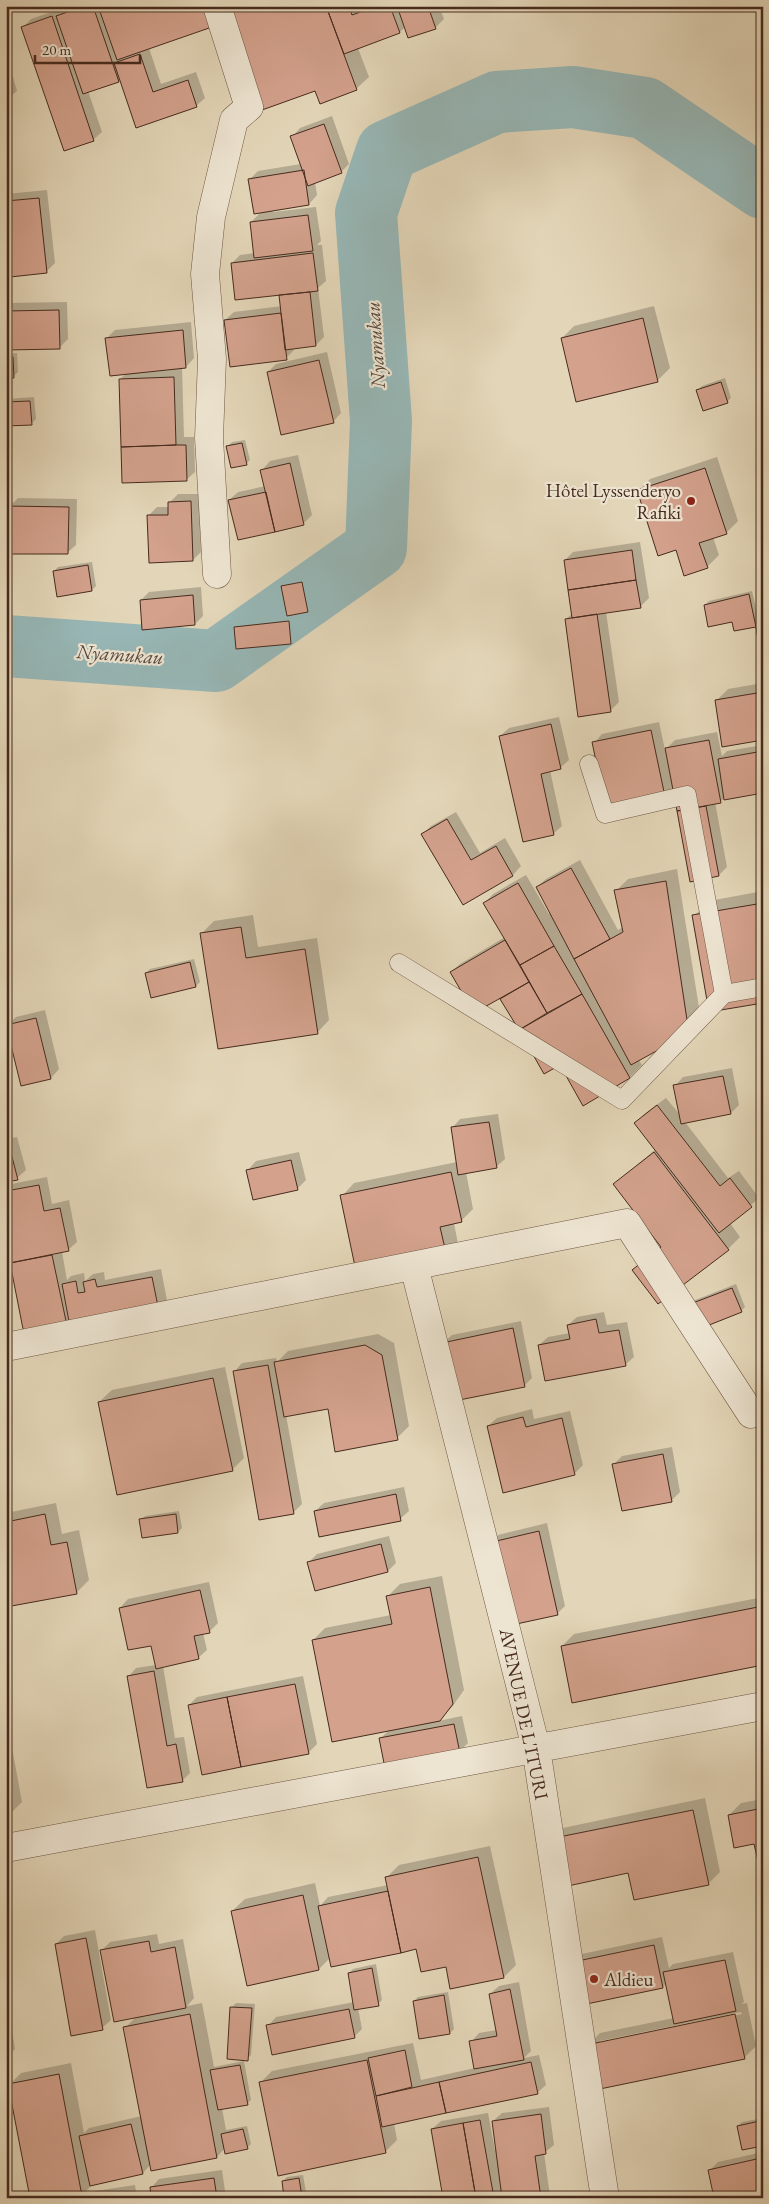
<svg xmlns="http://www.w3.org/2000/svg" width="769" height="2204" viewBox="0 0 769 2204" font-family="'EB Garamond',serif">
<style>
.shadow{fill:#0003;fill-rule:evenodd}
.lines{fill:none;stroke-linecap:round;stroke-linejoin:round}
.river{stroke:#97b7b6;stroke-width:62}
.building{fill:#d3a18c;stroke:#472b1e}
.lane-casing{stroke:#6e5644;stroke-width:19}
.street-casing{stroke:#6e5644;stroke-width:29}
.lane{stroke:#ede4d1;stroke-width:18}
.street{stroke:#ede4d1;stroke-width:28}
.poi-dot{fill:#8f2418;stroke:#ede4d1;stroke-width:2}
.labels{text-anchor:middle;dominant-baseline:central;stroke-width:4.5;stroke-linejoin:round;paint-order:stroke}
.poi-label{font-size:19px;fill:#472b1e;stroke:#ede4d1;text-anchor:end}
.street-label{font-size:19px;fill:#472b1e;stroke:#ede4d1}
.water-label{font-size:20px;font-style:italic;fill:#57473c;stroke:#ede4d1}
</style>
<rect width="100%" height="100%" fill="#e3d6b8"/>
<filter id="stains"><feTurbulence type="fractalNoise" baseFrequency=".004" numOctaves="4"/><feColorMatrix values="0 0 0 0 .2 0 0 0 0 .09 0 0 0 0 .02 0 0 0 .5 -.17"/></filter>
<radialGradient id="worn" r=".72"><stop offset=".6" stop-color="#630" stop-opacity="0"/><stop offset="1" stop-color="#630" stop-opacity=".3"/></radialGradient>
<path class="shadow" d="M70,6H221L149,48L161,84L196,72L205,98L196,106L137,126L121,79L88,91L102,132L93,140L23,27L31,19L60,9L61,12Z
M225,6H360V8L365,6H439L444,19L435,28L405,27L400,32L358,48L369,77L356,89L316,90Z
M6,52L17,91L6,100Z
M332,116L349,164L341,172L315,182L317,195L309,204L273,210V212L316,207L321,241L317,245H322L326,281L318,288L324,337L316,345L294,348V350L286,358L225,320L234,312L282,306L280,294L232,263L240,255L255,253L251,222L261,212L250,179L258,171L301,164L292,137L300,128Z
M47,190L55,263L46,272L6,250V194Z
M67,302L68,339L60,347L6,349V303Z
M654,306L670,368L658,380L577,400L562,338L574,326Z
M191,322L194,358L186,367H182L184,437H194L195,472L186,480L120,379L127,373L107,338L115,330Z
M327,352L341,413L333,422L268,372L276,364Z
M17,353L18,372L14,376L6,377V354Z
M725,378L731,398L727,402L698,390L702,386Z
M34,397L36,419L32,423L6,425V399Z
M245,440L250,460L246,464L228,446L232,442Z
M298,455L312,515L303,524L229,500L238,492L266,486L262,470L270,461Z
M717,457L738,521L726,533L713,537L719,555L707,567L677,549L638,491L650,479Z
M178,494H199L201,552L193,560L148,516L157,507H169V503Z
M18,498L77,499L76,545L67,553L9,507Z
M640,542L649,598L640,607L606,612L619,702L610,711L566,619L573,613L565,560L573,552Z
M92,562L96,586L92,590L54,571L58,567Z
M306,579L311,607L307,611L282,587L286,583Z
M201,587L203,616L195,624L141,600L149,592Z
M752,591L759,621L755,625L733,620L705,605L709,601Z
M292,617L294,638L290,642L235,627L239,623Z
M763,683V739L716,701L728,689Z
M559,717L569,760L560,768L550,770L562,826L553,834L500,736L509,728Z
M659,722L665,750L675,740L717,732L722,756L727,751L763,745V792L726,797L721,801L715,802L727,867L719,875L691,880L675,796L667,805L594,743L602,734Z
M456,812L480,853L505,838L521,866L513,875L463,903L423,834L431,826Z
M580,860L618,930L623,927L616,891L628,879L677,869L701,1020L638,1059L642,1065L630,1077L560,1064L520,1030L524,1027L502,999L507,994L451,972L460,964L505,937L485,903L493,894L526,875L549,914L551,913L537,887L546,879Z
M763,891V1002L694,916L709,901Z
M253,915L258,947L317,938L329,1020L317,1033L202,933L214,921Z
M194,959L200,982L196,986L146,973L150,969Z
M45,1010L59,1069L51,1078L7,1025L16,1017Z
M732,1068L739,1105L731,1113L685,1122L728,1178L739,1171L759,1198L730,1223L740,1237L728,1249L659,1302L646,1258L662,1246L614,1184L656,1149L636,1123L644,1114L666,1098L681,1116L675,1086L683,1077Z
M498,1114L505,1159L496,1167L466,1172L473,1209L461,1221L454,1223L458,1244L446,1256L342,1196L354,1183L457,1162L452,1128L460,1119Z
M17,1137L26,1170L17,1178L6,1181V1139Z
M299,1152L306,1180L297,1189L248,1170L256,1161Z
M47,1177L52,1204L69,1200L77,1242L68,1250L62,1252L67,1280L71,1276L84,1273L85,1281L93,1274L104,1272L105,1280L161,1269L170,1316L27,1342L6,1237V1185Z
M736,1284L745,1307L741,1311L690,1302Z
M6,1304L9,1317L6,1320Z
M604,1312L607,1325L627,1322L634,1357L625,1365L539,1345L548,1337L570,1333L568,1325L577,1317Z
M521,1321L532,1378L524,1386L443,1343L452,1335Z
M378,1334L394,1343L409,1426L397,1438L329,1407L286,1415L302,1504L293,1513L234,1372L242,1363L276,1358L277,1362L288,1351Z
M225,1367L244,1458L232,1470L99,1402L112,1390Z
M532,1409L534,1419L570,1411L583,1465L574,1474L488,1426L497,1418Z
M672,1447L680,1492L671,1501L614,1464L622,1456Z
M404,1487L409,1511L400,1519L315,1511L324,1503Z
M56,1503L62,1534L79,1530L89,1580L76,1593L6,1606V1513Z
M179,1511L182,1528L178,1532L140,1520L145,1516Z
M547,1523L565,1606L557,1614L490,1543L498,1535Z
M389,1536L396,1563L388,1571L309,1562L317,1554Z
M442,1576L464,1690L452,1707L438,1721L462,1716L468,1743L459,1752L381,1738L389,1730L313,1640L325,1628L391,1615L388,1596L400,1584Z
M209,1582L218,1623L209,1632L203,1633L207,1650L198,1658L163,1666L175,1738L184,1737L190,1773L182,1781L128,1677L136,1668L156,1665L152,1644L120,1608L128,1599Z
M763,1597V1664L562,1646L574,1634Z
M303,1676L317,1744L308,1753L189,1705L197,1697Z
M6,1715L22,1802L10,1814H6Z
M705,1798L720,1872L708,1884L629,1872L555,1887L558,1829Z
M763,1799V1877L755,1842L729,1815L741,1803Z
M490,1846L516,1965L504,1977L447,1966L417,1948L331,1957L319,1969L232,1911L245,1899L315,1883L320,1906L328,1897L388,1885L386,1878L399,1865Z
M95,1930L111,2020L102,2028L56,1944L64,1936Z
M157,1934L159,1944L183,1939L194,1998L187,2006L202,2003L214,2067L244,2061L251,2100L247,2104L222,2108L226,2130L247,2126L251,2144L247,2148H225L217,2157L151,2164L143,2173L93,2184L82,2195L69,2198H13L30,2194L9,2085L21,2073L71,2063L84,2133L89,2128L142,2116L125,2028L136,2017L101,1951L110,1942Z
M662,1937L669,1968L673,1964L733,1952L744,2002L741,2004L747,2003L756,2046L744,2058L588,2045L600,2033L674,2018L666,1983L663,1987L578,2005L577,1955ZM741,2012L742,2014L600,2043V2041Z
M376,1964L382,2000L378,2004L358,2008L362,2029L354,2037L268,2026L276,2017L354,2002L349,1973L353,1969Z
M519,1982L531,2051L524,2058L539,2055L546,2085L537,2093L394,2123L397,2140L385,2152L260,2083L272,2071L413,2043L421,2080L475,2068L471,2042L479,2033L497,2030L490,1994L499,1986Z
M6,1992L15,2049L6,2058Z
M448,1992L454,2029L450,2033L414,2001L418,1997Z
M236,2003L255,2004L251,2055L247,2059L232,2007Z
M549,2107L554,2145L544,2153L550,2196L549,2198H445L432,2129L441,2121L488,2113L495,2150H497L493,2121L502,2113Z
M763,2118V2145L738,2126L742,2122Z
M763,2152V2193L709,2171L718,2162Z
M222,2170L226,2198H152L151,2188L159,2179Z
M303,2175L306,2192L302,2196L285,2198L283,2181L287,2177Z
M135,2185L137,2198H89L95,2191Z"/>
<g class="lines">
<path class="river" d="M6,646L216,661L376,548L381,421L366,213L387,151L497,102L573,97L645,108L763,188"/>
</g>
<path class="building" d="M85,6H93L119,82L83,94L56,16Z
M98,6H205L212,27L117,60Z
M223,6H326L357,90L320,104L315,91L262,110Z
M326,6H349L352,15L377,6H390L400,33L344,54Z
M397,6H428L436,29L408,38Z
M52,16L94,141L64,151L21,27Z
M140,54L153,92L188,80L197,107L136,128L114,63Z
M324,124L342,173L308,186L290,136Z
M304,170L309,205L254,214L248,179Z
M39,198L47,273L10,277L6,251V201Z
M308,215L313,251L254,258L250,222Z
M313,253L318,291L235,300L231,263Z
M310,292L316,346L285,350L279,295Z
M59,310L60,349L6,350V311Z
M281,313L287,360L230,367L224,320Z
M643,318L658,382L576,402L561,338Z
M183,330L186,368L110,376L105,338Z
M6,357H13L14,378H6Z
M319,360L334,423L281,435L267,372Z
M174,377L176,445L121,447L119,379Z
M721,382L728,403L703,411L696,390Z
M30,401L32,425L6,426V402Z
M242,443L247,465L231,468L226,446Z
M176,445H186L187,481L122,483L121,447Z
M290,463L304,525L275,532L260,470Z
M705,468L727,534L699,543L708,568L684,576L676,550L658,556L637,490Z
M266,492L275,532L238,540L228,500Z
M191,501L193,561L149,563L147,515H168V502Z
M8,506L69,507L68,554H8Z
M632,550L636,580L568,590L564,560Z
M88,565L92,591L57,597L53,571Z
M636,580L641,608L572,618L568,590Z
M302,582L308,612L287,616L281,586Z
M749,594L756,627L734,631L732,622L708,627L704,605Z
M193,595L195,625L142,630L140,600Z
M597,614L611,712L578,717L565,619Z
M289,621L291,644L236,649L234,627Z
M763,627V670L756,628Z
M763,692V740L722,747L715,700Z
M551,724L561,769L541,774L554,835L523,842L499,736Z
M651,730L667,806L608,819L592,742Z
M709,740L721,803L677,811L665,748Z
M763,751V793L724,800L718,759Z
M706,806L719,876L690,882L677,811Z
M447,819L471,860L496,846L513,876L463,905L421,834Z
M571,868L610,939L574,959L536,887Z
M666,881L689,1033L631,1065L574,959L623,932L614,890Z
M518,883L554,946L520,965L483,903Z
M763,903V1003L709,1012L692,915Z
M241,927L246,958L305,949L318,1034L218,1049L200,933Z
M505,940L529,982L474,1013L450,972Z
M554,946L582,994L547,1013L520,965Z
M190,962L196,987L151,998L145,973Z
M529,982L547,1013L519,1030L500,999Z
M582,994L630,1078L583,1106L560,1065L544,1074L519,1030Z
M36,1018L51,1079L21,1086L6,1025Z
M723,1076L731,1114L681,1124L673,1085Z
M657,1105L720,1186L730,1178L752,1207L719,1233L634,1123Z
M489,1122L497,1168L458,1175L451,1127Z
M6,1145H9L18,1180L6,1182Z
M654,1152L729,1250L658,1304L632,1270L661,1247L613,1184Z
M291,1160L298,1190L253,1200L246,1170Z
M451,1172L462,1222L440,1227L447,1257L357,1276L340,1195Z
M39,1185L44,1211L60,1208L69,1251L10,1263L6,1244V1191Z
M52,1255L69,1335L26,1344L10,1263Z
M152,1277L162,1326L73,1343L62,1284L76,1281L78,1293L85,1292L83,1282L95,1279L97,1287Z
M732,1288L742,1312L694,1331L685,1306Z
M596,1319L599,1333L619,1330L626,1366L545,1381L538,1345L570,1339L567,1325Z
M513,1328L525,1387L454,1401L442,1343Z
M365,1345L382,1355L398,1440L335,1452L328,1409L284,1417L274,1362Z
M268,1365L294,1514L259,1520L233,1371Z
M213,1378L233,1471L117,1495L98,1402Z
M523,1417L526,1427L562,1418L575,1475L503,1493L487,1426Z
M663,1454L672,1502L622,1511L612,1464Z
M396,1494L401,1521L319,1537L314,1511Z
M45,1514L51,1545L67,1542L77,1594L6,1607V1522Z
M176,1514L178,1533L142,1538L139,1519Z
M539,1531L558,1615L507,1626L488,1543Z
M381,1544L388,1572L315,1591L307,1562Z
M430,1587L453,1704L440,1721L332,1742L312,1640L392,1624L386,1596Z
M200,1590L210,1633L194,1636L199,1659L156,1669L151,1646L128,1650L119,1608Z
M763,1606V1665L572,1703L561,1646Z
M154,1671L167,1746L176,1744L183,1782L147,1788L127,1676Z
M295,1684L309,1754L241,1767L227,1697Z
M227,1697L241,1767L202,1775L188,1705Z
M454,1724L460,1753L385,1768L379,1738Z
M6,1791L11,1815L6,1816Z
M763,1808V1883L754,1844L734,1848L728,1815Z
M693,1810L709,1885L634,1900L628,1873L554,1889L544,1840Z
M478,1857L504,1978L450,1989L446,1967L421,1972L416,1949L401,1953L385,1877Z
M388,1891L401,1953L331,1967L318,1906Z
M303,1895L319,1970L247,1986L231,1911Z
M86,1938L103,2030L71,2036L55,1944Z
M149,1941L151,1952L175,1947L186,2008L114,2022L100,1950Z
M654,1945L663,1988L577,2006L568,1963Z
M725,1960L736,2011L674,2024L663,1972Z
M372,1968L379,2006L354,2010L348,1973Z
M510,1989L524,2060L474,2069L469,2041L497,2036L489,1994Z
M444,1995L450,2034L419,2039L413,2001Z
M230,2007L252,2008L248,2061L227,2059Z
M349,2009L355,2038L272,2055L266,2025Z
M190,2014L217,2158L151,2171L123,2027Z
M735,2014L745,2059L595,2090L586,2045Z
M405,2050L412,2087L376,2096L368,2058Z
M367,2060L386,2153L278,2176L259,2082Z
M531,2062L538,2094L446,2113L439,2082Z
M240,2065L248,2105L218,2110L210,2070Z
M59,2074L82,2196L30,2198L8,2084Z
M439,2082L446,2113L382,2127L376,2096Z
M541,2114L546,2154L535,2156L541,2198H502L492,2121Z
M480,2120L494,2198H476L463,2123Z
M760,2121L763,2146L742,2150L737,2126Z
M463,2123L476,2198H443L431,2129Z
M131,2124L143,2174L90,2186L79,2136Z
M243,2129L248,2149L225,2154L221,2134Z
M761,2158L763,2194L746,2198H714L708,2170Z
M214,2178L217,2198H151L150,2187Z
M299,2178L302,2197L284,2198L282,2181Z
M127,2193V2198H96Z"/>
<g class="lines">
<defs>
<path id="lane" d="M589,764L605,814L687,795L724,994
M399,963L622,1100L724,994L763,987"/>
<path id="street" d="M217,574L209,438L212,359L205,274L211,217L234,120L249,107L217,6
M414,1266L536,1748L605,2198
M6,1347L627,1223L751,1414
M6,1848L763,1706"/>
</defs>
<use href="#lane" class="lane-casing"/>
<use href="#street" class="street-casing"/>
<use href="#lane" class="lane"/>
<use href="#street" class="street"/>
</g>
<g class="poi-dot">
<circle cx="691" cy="501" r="5"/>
<circle cx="594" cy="1979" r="5"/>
</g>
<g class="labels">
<g class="poi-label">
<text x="681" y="490">Hôtel Lyssenderyo<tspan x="681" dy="22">Rafiki</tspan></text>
<text x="604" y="1979" text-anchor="start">Aldieu</text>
</g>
<g class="street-label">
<text transform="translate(524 1714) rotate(78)">AVENUE DE L'ITURI</text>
</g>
<g class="water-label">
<text transform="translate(375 345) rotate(-94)">Nyamukau</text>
<text transform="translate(120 654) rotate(4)">Nyamukau</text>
</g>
</g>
<rect width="769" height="2204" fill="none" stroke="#e3d6b8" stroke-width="25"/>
<rect x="8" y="8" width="754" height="2189" fill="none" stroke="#472b1e" stroke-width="2.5"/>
<rect x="12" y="12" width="744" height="2179" fill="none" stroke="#472b1e"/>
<path d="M35 55v8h105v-8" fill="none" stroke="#472b1e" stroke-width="2.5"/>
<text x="42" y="55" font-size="15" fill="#472b1e" stroke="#ede4d1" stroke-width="4" paint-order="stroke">20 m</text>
<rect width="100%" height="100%" filter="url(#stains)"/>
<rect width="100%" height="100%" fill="url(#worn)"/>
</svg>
